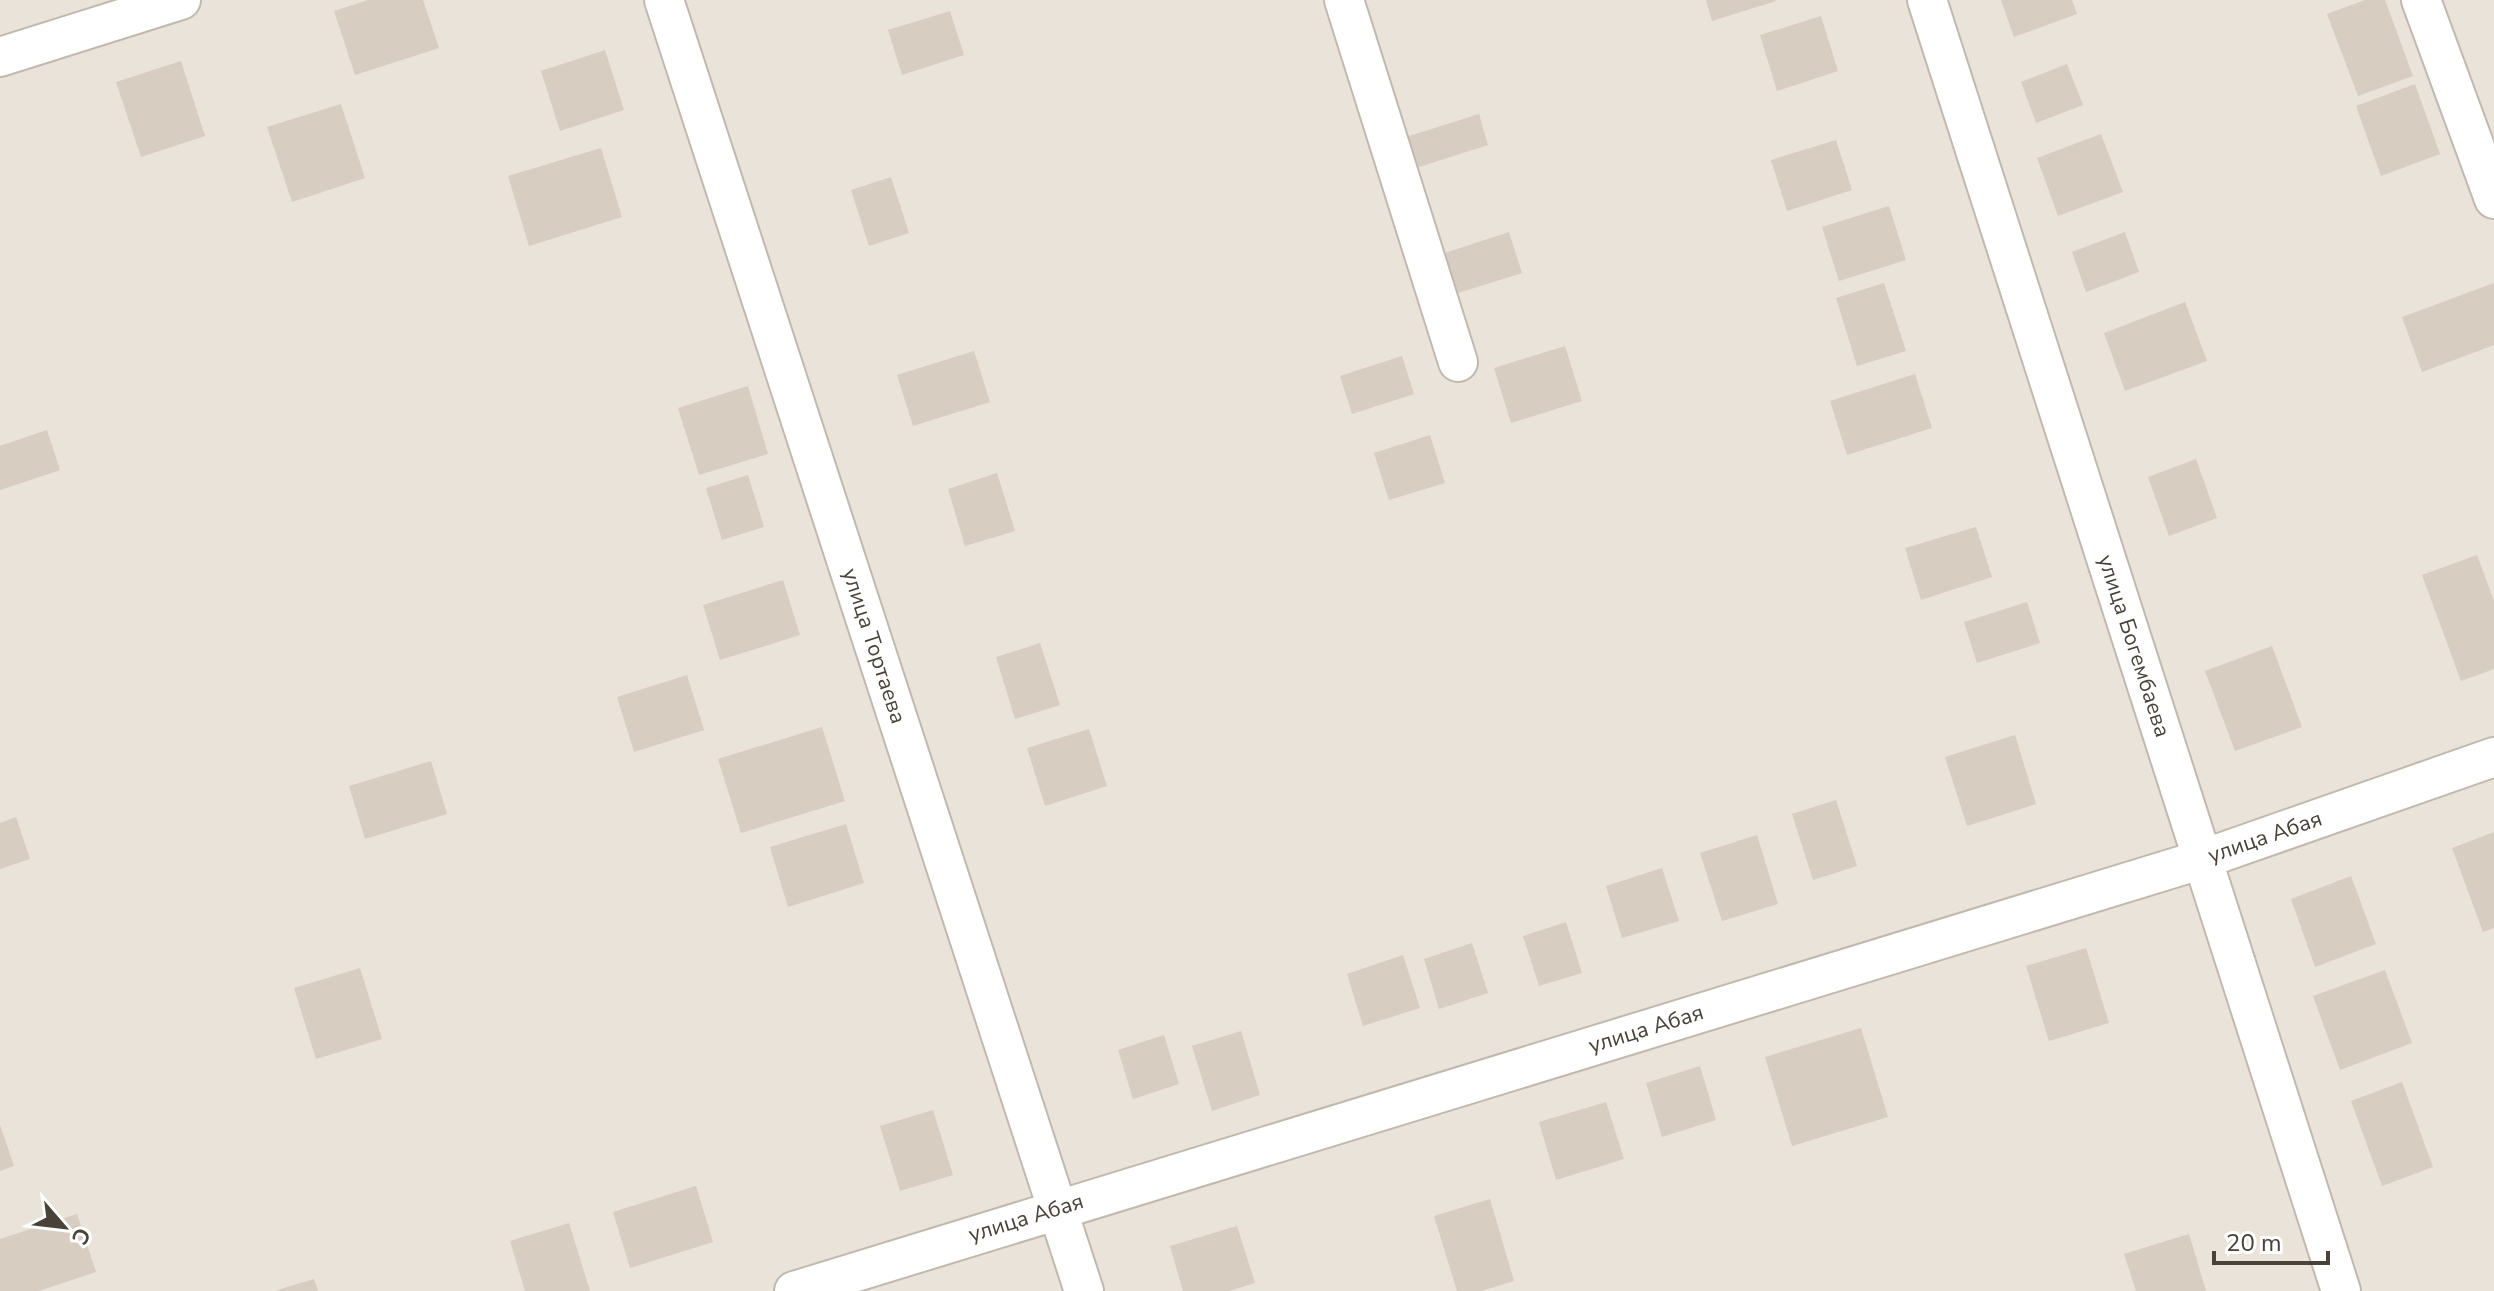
<svg xmlns="http://www.w3.org/2000/svg" width="2494" height="1291" viewBox="0 0 2494 1291" font-family="'Nunito Sans',sans-serif">
<style>
.residential{fill:#e9e3d9}
.building{fill:#d7cdc0}
.lines{fill:none;stroke-linecap:round;stroke-linejoin:round}
.minor-casing{stroke:#c1b9ad;stroke-width:42}
.minor{stroke:#fff;stroke-width:38}
.labels{text-anchor:middle;dominant-baseline:central;stroke-width:8;stroke-linejoin:round;paint-order:stroke}
.street-label{font-size:22px;fill:#494239;stroke:#fff}
</style>
<rect width="100%" height="100%" fill="#f5f2eb"/>
<path class="residential" d="M0,0H2494V1291H0Z"/>
<path class="building" d="M368,0H423L439,48L355,75L334,11Z
M1706,0H1775L1776,1L1712,21Z
M2001,0H2072L2077,14L2014,37Z
M2365,0H2385L2413,76L2358,96L2327,14Z
M950,11L964,55L902,75L888,30Z
M1821,16L1838,71L1777,91L1760,35Z
M605,50L624,110L560,131L541,71Z
M181,61L205,136L141,157L116,82Z
M2067,64L2083,105L2036,123L2021,82Z
M2415,84L2440,154L2381,176L2356,106Z
M341,104L365,178L292,202L267,127Z
M1479,114L1488,145L1413,169L1403,138Z
M2101,134L2123,192L2058,216L2037,158Z
M1836,140L1852,190L1787,211L1771,160Z
M601,148L622,217L529,246L508,176Z
M891,177L909,233L869,246L851,190Z
M1889,206L1906,260L1839,281L1822,227Z
M1509,232L1522,273L1455,294L1442,254Z
M2125,232L2139,272L2086,292L2072,252Z
M1884,283L1906,351L1857,366L1836,298Z
M2494,283V345L2422,372L2402,317Z
M2185,302L2207,361L2125,391L2104,333Z
M1565,346L1582,401L1511,423L1494,368Z
M974,351L990,402L913,426L897,375Z
M1402,356L1414,394L1352,414L1340,376Z
M1915,374L1932,428L1847,455L1830,401Z
M748,386L768,454L699,475L678,408Z
M47,430L60,470L0,490V446Z
M1430,435L1445,483L1389,500L1374,453Z
M2196,459L2217,518L2169,536L2148,477Z
M997,473L1015,531L965,546L948,489Z
M748,475L764,527L722,540L706,488Z
M1976,527L1992,577L1921,600L1905,548Z
M2477,555L2494,601V669L2461,681L2422,575Z
M783,580L800,635L720,660L703,605Z
M2027,602L2040,643L1977,663L1964,622Z
M1040,643L1060,705L1015,719L996,657Z
M2272,646L2302,727L2235,751L2205,671Z
M687,675L704,730L634,752L617,697Z
M822,727L845,801L741,833L718,759Z
M1089,729L1107,786L1045,806L1027,748Z
M2015,735L2036,804L1967,826L1945,757Z
M431,761L447,814L365,839L349,786Z
M1836,800L1857,866L1813,880L1792,814Z
M16,817L30,859L0,869V823Z
M846,824L864,883L788,907L770,847Z
M2494,832V928L2483,932L2452,848Z
M1757,835L1778,904L1722,921L1700,853Z
M1662,868L1679,921L1622,938L1606,886Z
M2351,876L2376,944L2315,967L2291,899Z
M1566,922L1582,973L1539,986L1523,936Z
M1472,943L1488,993L1439,1009L1424,959Z
M2086,948L2109,1023L2049,1041L2026,966Z
M1403,955L1420,1008L1363,1026L1347,974Z
M360,968L382,1039L316,1059L294,988Z
M2385,970L2412,1043L2340,1070L2313,996Z
M1861,1028L1888,1117L1792,1146L1765,1057Z
M1241,1031L1260,1095L1212,1111L1192,1046Z
M1164,1035L1179,1084L1133,1099L1118,1050Z
M1700,1066L1716,1120L1662,1137L1646,1083Z
M2402,1082L2433,1167L2382,1186L2351,1101Z
M1606,1102L1624,1159L1556,1180L1539,1122Z
M933,1110L953,1175L900,1191L880,1126Z
M0,1125L14,1166L0,1171Z
M696,1186L713,1242L630,1268L613,1212Z
M1490,1199L1514,1281L1481,1291H1457L1434,1216Z
M77,1214L96,1272L39,1291H0V1239Z
M569,1223L590,1291H525L510,1241Z
M1237,1226L1255,1283L1229,1291H1183L1170,1246Z
M2189,1234L2206,1291H2136L2124,1254Z
M314,1279L318,1291H277V1290Z"/>
<g class="lines">
<defs>
<path id="minor" d="M664,0L1084,1291
M1344,0L1458,362
M1927,0L2341,1291
M2421,0L2494,199
M0,57L181,0
M794,1291L2203,859L2494,757"/>
</defs>
<use href="#minor" class="minor-casing"/>
<use href="#minor" class="minor"/>
</g>
<g class="labels">
<g class="street-label">
<text transform="translate(874 646) rotate(72)">улица Тортаева</text>
<text transform="translate(2134 646) rotate(72)">улица Богембаева</text>
<text transform="translate(2265 837) rotate(-19)">улица Абая</text>
<text transform="translate(1646 1029) rotate(-17)">улица Абая</text>
<text transform="translate(1026 1218) rotate(-17)">улица Абая</text>
</g>
</g>
<g transform="translate(64 1227) rotate(118)" stroke="#ffffff" stroke-width="6" paint-order="stroke">
<path d="M0-6L14 30L0 20L-14 30Z" fill="#494239"/>
<text y="-12" font-size="22" font-weight="bold" text-anchor="middle" fill="#494239">С</text>
</g>
<path d="M2214 1251v12h114v-12" fill="none" stroke="#494239" stroke-width="4"/>
<text x="2226" y="1251" font-size="24" fill="#494239" stroke="#ffffff" stroke-width="6" paint-order="stroke">20 m</text>
</svg>
